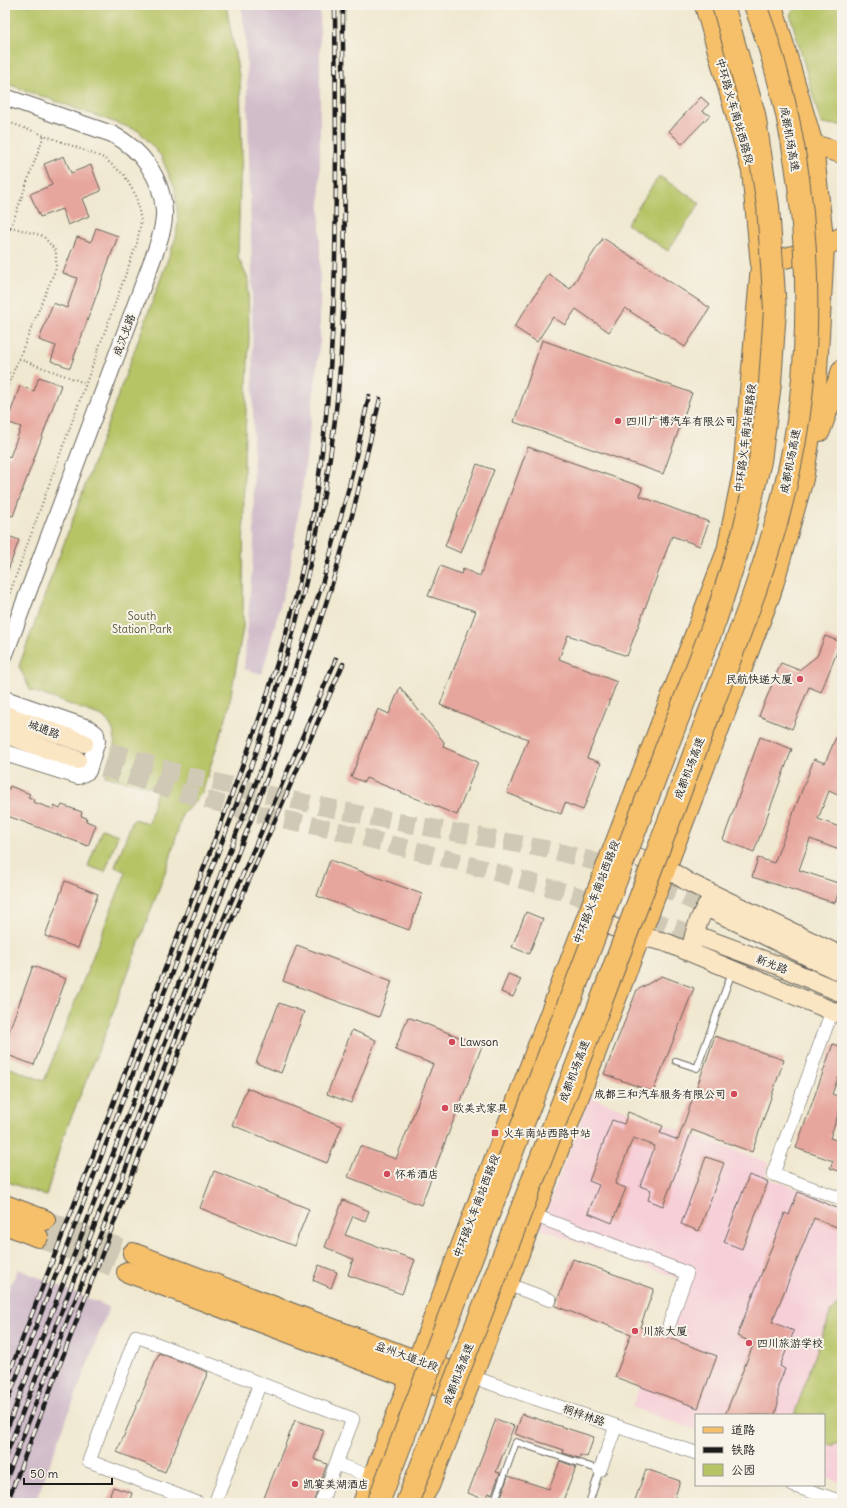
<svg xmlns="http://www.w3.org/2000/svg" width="847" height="1508" viewBox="0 0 847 1508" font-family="Delius,'LXGW WenKai TC',sans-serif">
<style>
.built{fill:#f6cfd8}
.industrial{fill:#d1bdca}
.green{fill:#b7c466;stroke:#6a7041}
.building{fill:#e7a69d}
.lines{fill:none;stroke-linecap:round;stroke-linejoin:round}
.secondary-tunnel{stroke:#d0c9b5;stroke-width:18;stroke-dasharray:18 9;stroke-linecap:butt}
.primary-tunnel{stroke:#d0c9b5;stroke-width:20;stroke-dasharray:20 10;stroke-linecap:butt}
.service-casing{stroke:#66635b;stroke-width:8}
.minor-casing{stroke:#66635b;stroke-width:14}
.tertiary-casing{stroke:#66635b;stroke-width:18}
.secondary-casing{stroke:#66635b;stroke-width:20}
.primary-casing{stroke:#66635b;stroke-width:22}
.path{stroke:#66635b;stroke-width:2;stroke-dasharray:1 3;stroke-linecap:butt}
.service{stroke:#fff;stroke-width:6}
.minor{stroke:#fff;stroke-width:13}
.tertiary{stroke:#fff;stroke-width:16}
.secondary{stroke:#fbe6c4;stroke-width:18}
.primary{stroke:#f6c06b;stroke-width:20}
.rail-casing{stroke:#1c1c1c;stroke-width:4.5}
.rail{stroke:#f7f3e8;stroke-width:3;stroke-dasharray:9;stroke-linecap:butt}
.motorway-bridge-casing{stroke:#66635b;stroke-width:24;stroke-linecap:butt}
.motorway-bridge{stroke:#f6c06b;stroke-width:22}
.poi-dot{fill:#d1495b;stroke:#f7f3e8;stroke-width:1.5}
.labels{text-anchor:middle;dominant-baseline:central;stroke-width:4;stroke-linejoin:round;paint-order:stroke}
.street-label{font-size:11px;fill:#1c1c1c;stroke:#f7f3e8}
.poi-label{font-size:11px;fill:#1c1c1c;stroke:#f7f3e8;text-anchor:start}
.park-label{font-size:11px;fill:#525736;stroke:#f7f3e8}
</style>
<rect width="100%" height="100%" fill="#f7f3e8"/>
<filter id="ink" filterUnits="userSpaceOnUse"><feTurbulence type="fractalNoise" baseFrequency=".025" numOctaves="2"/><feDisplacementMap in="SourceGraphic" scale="8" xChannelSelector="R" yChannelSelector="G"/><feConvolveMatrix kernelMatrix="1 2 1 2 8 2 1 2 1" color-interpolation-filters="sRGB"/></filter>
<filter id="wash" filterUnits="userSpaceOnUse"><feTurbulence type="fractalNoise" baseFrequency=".012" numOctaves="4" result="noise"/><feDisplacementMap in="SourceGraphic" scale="16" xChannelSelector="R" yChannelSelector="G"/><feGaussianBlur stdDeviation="0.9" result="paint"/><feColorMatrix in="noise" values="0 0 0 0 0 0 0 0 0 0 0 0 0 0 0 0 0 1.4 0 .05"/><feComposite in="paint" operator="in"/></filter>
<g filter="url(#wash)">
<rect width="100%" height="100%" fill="#f0e8d0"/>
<path class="built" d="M590,1097L769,1163L765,1177L842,1205V1483L824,1476V1415H696V1430L632,1407L680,1279L539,1228Z"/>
<path class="industrial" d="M241,5H320V341L304,476L290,569L262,674L244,669L254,543L252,271L246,38Z
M18,1269L109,1307L35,1503H5V1297Z"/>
<path class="green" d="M5,5H226L240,81L242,158L240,182L238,257L248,279L249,337L244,463L243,628L228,711L202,793L182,815L170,859L104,1037L62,1140L46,1196L5,1181V1066L44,1081L126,872L115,867L133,819L149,823L157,789L105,776C112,752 124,734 102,716L30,690L19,666L176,237L178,221L175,189L161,156L139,131L5,83Z
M798,5H842V125L821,124L790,14Z
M659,176L700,203L668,251L627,224Z
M102,829L118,835L105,872L88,866Z
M842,1301V1442L833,1445H824V1415H794L831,1311Z"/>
<g id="blocks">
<path class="building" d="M701,97L709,104L702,111L710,115L682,144L669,131Z
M64,156L71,173L91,165L101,191L82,199L89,216L68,225L62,209L40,217L30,194L52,185L44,164Z
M96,228L118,236L70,368L51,361L56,346L39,340L53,303L67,308L77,278L63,273L77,237L91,242Z
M603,238L710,308L685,347L625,308L609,332L576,309L565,325L553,317L537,342L514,327L549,274L570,289Z
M542,340L692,393L663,474L514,422Z
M39,377L61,385L13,516L5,514V455L10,457L21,427L7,422L20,386L34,391Z
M528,447L642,487L640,496L709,522L700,546L672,536L627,656L568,635L559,659L617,682L587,758L601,763L583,810L565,803L561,814L507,793L528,739L440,705L476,611L428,596L440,566L461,574L463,569L480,576Z
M477,464L494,470L461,553L445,546Z
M5,535L19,540L6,576H5Z
M825,636L841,642L821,692L809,687L792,729L759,716L781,663L799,670L817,656Z
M400,687L444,742L443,747L478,762L457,815L366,778L364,782L351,777L378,709L389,714Z
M842,723V797L829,791L818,819L842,828V851L810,839L799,870L841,884L835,903L752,877L758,858L774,863L814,759L825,763Z
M760,737L792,749L754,852L723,840Z
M10,786L30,794L28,797L34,799L33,802L53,809L54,806L60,809L62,805L82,812L81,816L87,818L86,821L96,825L88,846L5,815V788L9,789Z
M330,860L422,894L409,930L317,896Z
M65,881L98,894L78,948L45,936Z
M526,912L543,919L529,954L512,947Z
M297,945L392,981L379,1017L283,981Z
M33,966L66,979L34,1065L5,1054V1042Z
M508,974L521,979L513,997L501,992Z
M662,976L694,988L653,1092L604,1074L637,990Z
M279,1003L304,1012L281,1073L256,1063Z
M408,1017L482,1046L421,1205L348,1177L360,1146L396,1159L433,1064L395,1050Z
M352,1030L376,1040L351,1103L327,1094Z
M715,1036L784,1060L752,1152L692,1130L663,1206L648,1200L651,1190L640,1186L655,1146L633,1138L615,1184L626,1188L612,1223L588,1213L599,1185L589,1181L612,1120L624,1124L628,1112L663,1126L660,1133L678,1140Z
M833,1044L842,1047V1079L838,1078L832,1094L842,1098V1103L830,1138L839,1141L842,1139V1172L830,1168L833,1161L796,1148Z
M247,1088L342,1126L327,1163L232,1125Z
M706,1157L724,1163L699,1231L681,1224Z
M214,1171L309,1209L294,1246L200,1208Z
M749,1175L768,1182L742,1249L724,1242Z
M798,1192L842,1210V1229L814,1218L772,1322L794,1331L780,1366L785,1369L778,1386V1403L775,1415H725L754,1343L737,1336L785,1213L789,1215Z
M343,1200L369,1211L365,1221L353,1216L345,1235L415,1260L402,1294L348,1275L353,1259L325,1247Z
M573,1259L654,1289L640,1327L717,1356L698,1408L615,1377L631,1334L555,1306Z
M319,1265L337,1272L331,1288L313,1280Z
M159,1353L208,1372L165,1472L117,1452Z
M522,1414L594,1437L587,1457L580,1455L579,1458L563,1453L564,1450L515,1434Z
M496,1419L514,1426L496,1472L500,1473L492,1494L489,1493L486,1500L468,1493Z
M295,1420L324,1430L314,1459L327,1464L313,1503H262Z
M560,1461L576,1467L562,1503H519L501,1497L508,1476L549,1489Z
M646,1469L680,1481L673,1503H634Z
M113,1487L132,1493L129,1503H107Z"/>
</g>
</g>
<g filter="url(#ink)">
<use href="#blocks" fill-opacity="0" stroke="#66635b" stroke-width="1"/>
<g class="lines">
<path class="secondary-tunnel" d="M84,743L178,773L269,795L372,817L551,850L600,863L653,883L712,910
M77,760L180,792L250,812L334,830L452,860L572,894L701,937"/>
<path class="primary-tunnel" d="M45,1220L133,1253
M38,1237L127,1272"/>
<defs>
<path id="service" d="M676,1061L697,1068L732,972
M494,1503L516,1442L600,1470L589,1503"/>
<path id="minor" d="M832,1011L773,1174L842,1199
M533,1215L687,1273L669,1325
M507,1284L550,1300
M472,1377L696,1453
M336,1464L373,1477
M600,1470L616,1426
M792,1485L842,1502
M198,1503L89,1461L136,1336L353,1419L321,1503
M215,1503L260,1383"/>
<path id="tertiary" d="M5,97L112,134C141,149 162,177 164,211C165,224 160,238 156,250L5,654
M5,699L88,728L96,734L97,741L88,771L78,776L5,753"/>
<path id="secondary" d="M5,715L84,743
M5,734L77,760
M614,848L666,868L688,882L842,956
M712,910L842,973
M587,918L639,936L665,942L842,1015
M701,937L777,965L842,993
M691,948C694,932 702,907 714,897"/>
<path id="primary" d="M813,145L842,153
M761,265L824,247L842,237
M820,431L842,370
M5,1205L45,1220
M5,1224L38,1237
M133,1253L417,1361L472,1377
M127,1272L410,1378L455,1390L465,1382
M363,1503L727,551L743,472L761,265L752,171L705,5
M419,1503L429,1486L472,1377L771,592L803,479L815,406L824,247L813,145L772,5"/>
</defs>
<use href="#service" class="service-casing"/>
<use href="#minor" class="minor-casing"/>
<use href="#tertiary" class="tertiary-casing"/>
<use href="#secondary" class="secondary-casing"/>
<use href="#primary" class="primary-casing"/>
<path class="path" d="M5,121L44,135
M5,227H11L5,239
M19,359L85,383
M5,371L12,375
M5,392L56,268V251L43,236L11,227L44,135L104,158L124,175L136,196L141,221L137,243L5,606"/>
<use href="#service" class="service"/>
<use href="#minor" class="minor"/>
<use href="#tertiary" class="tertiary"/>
<use href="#secondary" class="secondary"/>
<use href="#primary" class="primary"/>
<defs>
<path id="rail" d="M5,1385C66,1223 130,1062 191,901C237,782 285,662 309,537C342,362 336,182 335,5
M5,1407L255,756C296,638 326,517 338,391C350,263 342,134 343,5
M5,1434L267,754L321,588L349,487L369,396
M5,1458L279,747L330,591L353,512L380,399
M5,1483L205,962L336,659
M7,1503L213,963L343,664"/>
</defs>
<use href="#rail" class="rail-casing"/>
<use href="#rail" class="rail"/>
<defs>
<path id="motorway-bridge" d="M378,1503L716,618L743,534L760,461L770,383L775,310L768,206L754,114L723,5
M407,1503C482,1312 557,1120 629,927C658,851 687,774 715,698C741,630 769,559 785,488C822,336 810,151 755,5"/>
</defs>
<use href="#motorway-bridge" class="motorway-bridge-casing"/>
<use href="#motorway-bridge" class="motorway-bridge"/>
</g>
</g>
<g class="poi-dot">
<circle cx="618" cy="421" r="4"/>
<circle cx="800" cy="679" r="4"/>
<circle cx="452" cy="1042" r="4"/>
<circle cx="734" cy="1094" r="4"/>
<circle cx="445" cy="1108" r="4"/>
<rect x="491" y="1129" width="8" height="8" rx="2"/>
<circle cx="387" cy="1174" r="4"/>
<circle cx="635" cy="1331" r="4"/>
<circle cx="749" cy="1343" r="4"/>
<circle cx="295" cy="1484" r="4"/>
</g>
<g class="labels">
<g class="street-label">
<text transform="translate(735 111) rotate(74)">中环路火车南站西路段</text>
<text transform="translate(790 139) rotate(80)">成都机场高速</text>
<text transform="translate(124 335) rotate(-70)">成汉北路</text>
<text transform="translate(745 438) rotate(-83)">中环路火车南站西路段</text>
<text transform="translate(790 461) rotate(-79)">成都机场高速</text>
<text transform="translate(44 729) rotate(20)">城通路</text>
<text transform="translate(689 768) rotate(-69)">成都机场高速</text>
<text transform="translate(596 892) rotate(-69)">中环路火车南站西路段</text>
<text transform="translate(772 964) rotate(21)">新光路</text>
<text transform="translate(574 1071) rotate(-69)">成都机场高速</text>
<text transform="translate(476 1206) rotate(-69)">中环路火车南站西路段</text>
<text transform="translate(407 1356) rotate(20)">益州大道北段</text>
<text transform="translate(458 1374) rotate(-69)">成都机场高速</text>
<text transform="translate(584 1415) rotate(19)">桐梓林路</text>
</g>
<g class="poi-label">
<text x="626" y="421">四川广博汽车有限公司</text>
<text x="792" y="679" text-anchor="end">民航快递大厦</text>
<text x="460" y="1042">Lawson</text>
<text x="726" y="1094" text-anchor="end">成都三和汽车服务有限公司</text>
<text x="453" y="1108">欧美式家具</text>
<text x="503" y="1133">火车南站西路中站</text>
<text x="395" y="1174">怀希酒店</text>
<text x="643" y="1331">川旅大厦</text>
<text x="757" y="1343">四川旅游学校</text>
<text x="303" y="1484">凯宴美湖酒店</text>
</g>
<g class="park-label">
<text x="142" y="616">South<tspan x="142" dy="13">Station Park</tspan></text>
</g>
</g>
<rect width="847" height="1508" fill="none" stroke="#f7f3e8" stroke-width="20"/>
<rect x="695" y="1414" width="130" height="72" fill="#f7f3e8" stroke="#9f9d96"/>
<rect x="703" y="1427" width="20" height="6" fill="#f6c06b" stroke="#9f9d96"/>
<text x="731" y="1434" font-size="12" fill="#1c1c1c">道路</text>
<rect x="703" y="1447" width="20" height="6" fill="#1c1c1c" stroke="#9f9d96"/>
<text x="731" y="1454" font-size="12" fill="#1c1c1c">铁路</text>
<rect x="703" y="1464" width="20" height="12" fill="#b7c466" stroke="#9f9d96"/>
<text x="731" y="1474" font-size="12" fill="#1c1c1c">公园</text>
<path d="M24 1478v6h88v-6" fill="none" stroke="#1c1c1c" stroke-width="2"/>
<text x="30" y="1478" font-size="12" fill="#1c1c1c" stroke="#f7f3e8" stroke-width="3" paint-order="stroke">50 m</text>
</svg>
